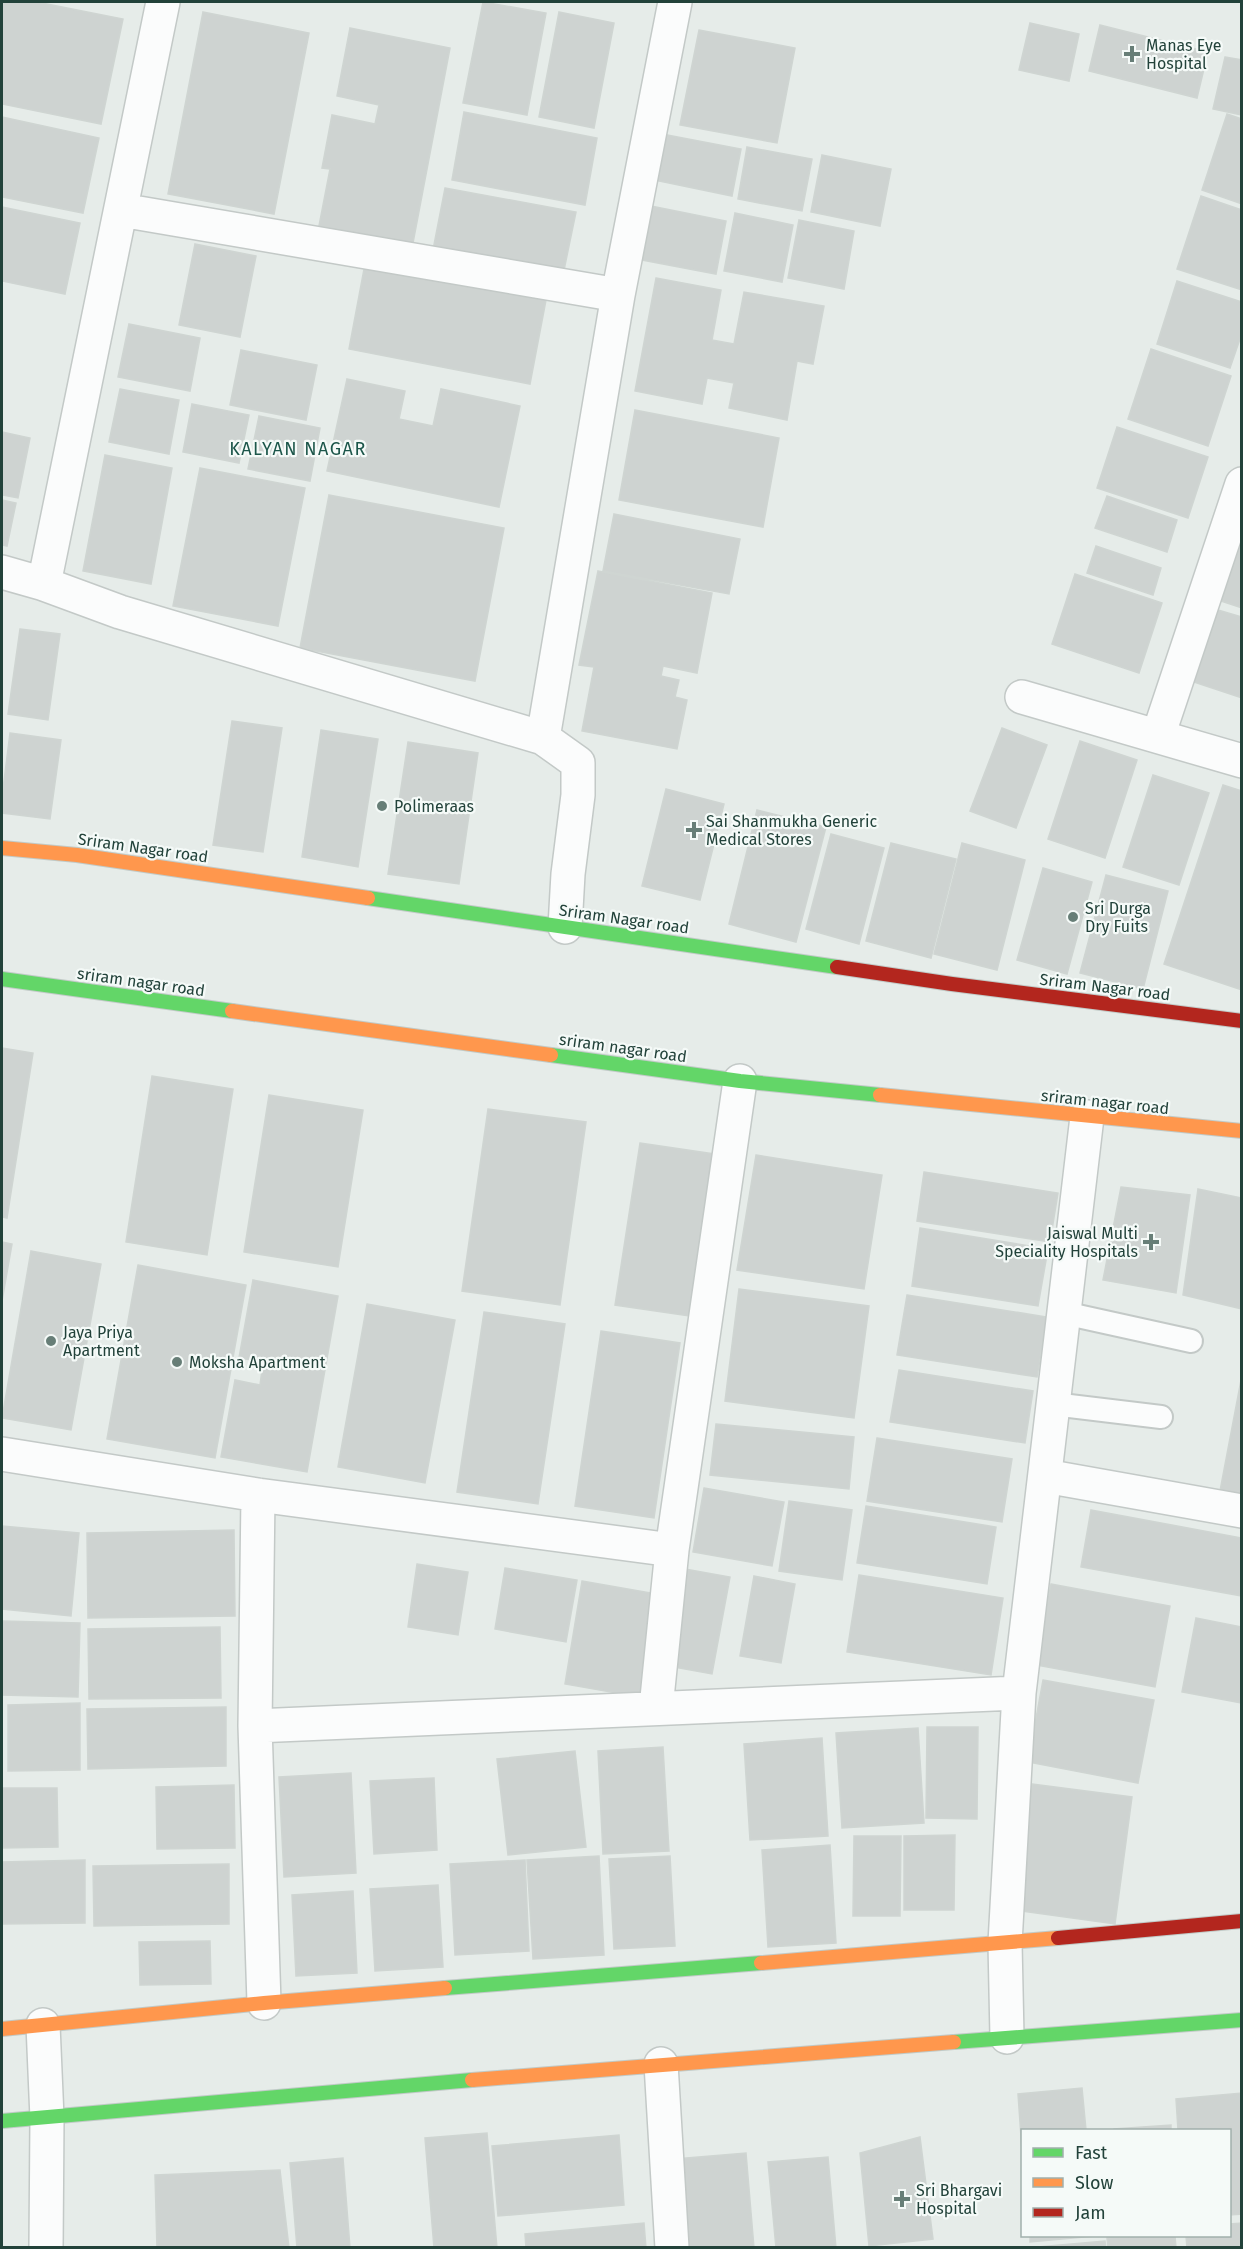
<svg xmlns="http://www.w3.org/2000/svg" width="1243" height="2249" viewBox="0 0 1243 2249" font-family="'Fira Sans',sans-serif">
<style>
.building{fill:#ced3d1;stroke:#cfd5d2;stroke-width:1.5}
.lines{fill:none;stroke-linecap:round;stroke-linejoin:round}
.lane-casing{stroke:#c3c9c7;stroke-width:26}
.street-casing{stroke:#c3c9c7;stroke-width:36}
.fast-casing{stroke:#c1cac7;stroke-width:16}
.slow-casing{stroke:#c1cac7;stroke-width:16}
.jam-casing{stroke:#c1cac7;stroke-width:16}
.lane{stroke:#fbfcfc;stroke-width:22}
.street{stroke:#fbfcfc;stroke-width:33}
.fast{stroke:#63d668;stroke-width:14}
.slow{stroke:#ff974d;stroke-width:14}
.jam{stroke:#b3261e;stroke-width:14}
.poi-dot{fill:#677e77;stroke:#f5faf8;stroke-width:2}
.labels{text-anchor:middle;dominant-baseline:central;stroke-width:4.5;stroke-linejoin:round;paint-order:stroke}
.poi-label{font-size:16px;fill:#22423a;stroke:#f5faf8;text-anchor:start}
.street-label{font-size:16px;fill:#22423a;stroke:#f5faf8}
.neighbourhood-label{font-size:18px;letter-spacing:1.5px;fill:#1c564a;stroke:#f5faf8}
</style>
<rect width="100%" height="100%" fill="#e6ece9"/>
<path class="building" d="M2,2H37L123,19L101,124L2,104Z
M483,2L546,13L527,115L463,103Z
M203,12L309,33L274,214L168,194Z
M559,12L614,23L594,128L539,117Z
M1030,23L1079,34L1069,81L1019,70Z
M1100,25L1208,52L1197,98L1089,71Z
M350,28L450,48L413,243L319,226L330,169L322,168L332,115L375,124L379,105L337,96Z
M699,30L795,48L777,143L680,125Z
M1225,57L1242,60V115L1213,109Z
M464,112L597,138L585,205L452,180Z
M1227,114L1242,119V204L1202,190Z
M2,117L99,138L83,213L2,197Z
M662,134L741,149L732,196L654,180Z
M747,147L812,159L802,211L738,199Z
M822,155L891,169L880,226L811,212Z
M445,188L576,212L563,275L433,250Z
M1201,196L1242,210V290L1177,269Z
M646,205L726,221L716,274L636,259Z
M2,207L80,223L65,294L2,281Z
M735,213L793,225L782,282L724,271Z
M799,220L854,231L844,289L788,278Z
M195,244L256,256L240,337L179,325Z
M365,264L546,300L530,384L349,349Z
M656,278L721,290L712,340L734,344L744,292L824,306L813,364L797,361L787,420L729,408L734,383L707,378L702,404L635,391Z
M1177,281L1242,302V333L1230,368L1157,344Z
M129,324L200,338L190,391L118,377Z
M1151,349L1231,376L1208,446L1128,419Z
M241,350L317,365L306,420L230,405Z
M347,379L405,391L399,419L433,426L441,389L520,406L499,507L327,471Z
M120,389L179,400L169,454L109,442Z
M192,404L249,415L239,463L183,452Z
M635,410L779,438L763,527L619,500Z
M259,416L320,428L310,481L248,469Z
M1117,427L1208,457L1188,518L1097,488Z
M2,432L30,438L18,498L2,495Z
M105,455L172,468L151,584L83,571Z
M200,468L305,488L278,626L173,606Z
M329,495L504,528L475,681L300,648Z
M1107,496L1177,520L1167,552L1095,528Z
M2,500L16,503L7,546L2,545Z
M614,514L740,539L729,594L603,571Z
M1242,538V608L1221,601Z
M1096,546L1161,568L1153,595L1087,573Z
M598,571L712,593L697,673L663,666L661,676L679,680L675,697L687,700L677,749L582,731L594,667L579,665Z
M1075,574L1162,603L1139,673L1052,644Z
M1218,610L1242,617V698L1194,682Z
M20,629L60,634L48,720L8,714Z
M232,721L282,728L263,852L213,845Z
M1002,728L1047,745L1016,828L970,811Z
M321,730L378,739L358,867L302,857Z
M10,733L61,740L50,819L2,813V797Z
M1080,741L1137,760L1105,858L1048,839Z
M408,742L478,753L459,884L388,874Z
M1153,775L1209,793L1179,885L1123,867Z
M1223,785L1242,791V990L1164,964Z
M666,789L724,804L700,900L642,886Z
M757,810L826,827L796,942L729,924Z
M831,834L884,848L859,944L806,929Z
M891,843L956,859L931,958L866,941Z
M962,843L1025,860L997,970L934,954Z
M1043,868L1092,882L1067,974L1017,960Z
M1106,875L1168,891L1143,989L1080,973Z
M2,1048L33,1053L7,1218L2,1217Z
M152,1076L233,1089L207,1255L126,1242Z
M269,1095L363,1110L338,1267L244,1252Z
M488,1109L586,1122L560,1305L462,1291Z
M640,1143L721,1155L696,1317L615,1305Z
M756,1155L882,1175L864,1289L737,1270Z
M924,1172L1058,1193L1050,1242L917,1221Z
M1121,1187L1190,1195L1176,1293L1103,1280Z
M1198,1189L1242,1198V1309L1183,1295Z
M920,1228L1048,1249L1038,1306L912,1286Z
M2,1242L12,1244L2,1301Z
M31,1251L101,1264L71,1430L2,1418Z
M138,1265L246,1285L215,1458L107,1439Z
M253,1280L338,1296L307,1472L221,1457L235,1380L260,1385L263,1362L239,1358Z
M739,1289L869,1306L854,1418L725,1401Z
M907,1295L1047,1317L1037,1377L897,1355Z
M367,1304L455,1320L425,1483L338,1467Z
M484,1312L565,1324L538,1504L457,1492Z
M601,1331L680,1343L654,1518L575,1506Z
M899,1370L1033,1391L1025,1443L890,1422Z
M1242,1375V1495L1220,1491Z
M716,1424L854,1437L849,1489L710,1475Z
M877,1438L1012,1459L1002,1522L867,1501Z
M704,1488L784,1502L772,1566L693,1552Z
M789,1501L852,1510L842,1580L779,1571Z
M866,1506L996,1527L987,1584L857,1563Z
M1091,1510L1242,1538V1596L1081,1567Z
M2,1526L79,1533L71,1616L2,1609Z
M234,1530L235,1616L88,1618L87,1533Z
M417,1564L468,1572L458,1635L408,1627Z
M505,1568L577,1580L566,1642L495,1629Z
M685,1569L730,1577L712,1674L668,1666Z
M859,1575L1003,1598L991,1675L847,1652Z
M754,1576L795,1584L781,1663L740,1656Z
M582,1581L657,1594L639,1697L565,1684Z
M1051,1584L1170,1606L1155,1687L1036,1665Z
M1196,1618L1242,1627V1703L1182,1692Z
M2,1621L80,1623L78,1697L2,1695Z
M220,1627L221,1698L89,1699L88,1629Z
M1043,1680L1154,1700L1138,1783L1028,1762Z
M80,1703V1770L8,1771V1705Z
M226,1707V1766L88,1769L87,1709Z
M927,1727H978L977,1819L926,1818Z
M918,1728L924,1823L842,1828L836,1733Z
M822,1738L828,1836L750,1840L744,1744Z
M663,1747L669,1851L603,1854L598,1751Z
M575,1751L586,1847L508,1855L497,1759Z
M351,1773L356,1873L284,1877L279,1777Z
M434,1778L437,1850L374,1854L370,1781Z
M1032,1784L1132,1797L1115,1924L1015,1910Z
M234,1785L235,1848L157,1849L156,1787Z
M2,1788H57L58,1847L2,1848Z
M955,1835L954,1910H904V1836Z
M854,1836H901L900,1916H853Z
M830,1845L836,1943L768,1947L762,1850Z
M599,1856L604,1955L533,1959L527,1860Z
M670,1856L675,1946L614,1949L609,1859Z
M85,1860V1923L2,1924V1862Z
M525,1860L529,1951L455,1955L450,1864Z
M229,1864V1924L94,1926L93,1866Z
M438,1885L443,1967L375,1971L370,1889Z
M353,1891L357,1973L296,1976L292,1895Z
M210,1941L211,1984L140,1985L139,1942Z
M1082,2088L1086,2130H1022V2151L1018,2094Z
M1242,2093V2214L1230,2215V2130H1178L1176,2099Z
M1171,2125V2130H1114V2129Z
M487,2133L497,2248H434L425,2138Z
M619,2135L624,2205L498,2216L492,2146Z
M920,2137L933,2239L869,2246L860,2153Z
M746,2153L754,2248H682L675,2159Z
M828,2157L836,2248H776L768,2162Z
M343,2158L350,2248H297L290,2163Z
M280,2170L289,2248H157L155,2175Z
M644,2223L646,2248H526L525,2234Z
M1242,2223V2248H1187L1186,2236H1230V2224Z
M1030,2236H1095L1030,2242Z
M1136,2236H1175L1176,2248H1108L1107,2238Z
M1105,2241L1106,2248H1026Z"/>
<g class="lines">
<defs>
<path id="lane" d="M1064,1313L1191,1341
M1053,1404L1161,1417"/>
<path id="street" d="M121,210L618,295
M2,572L44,584L120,612L543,738L618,295L675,2
M44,584L163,2
M1022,697L1242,761
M1158,736L1242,484
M543,738L578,763V795L568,874L565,927
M2,1454L258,1495L672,1550
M1045,1476L1242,1511
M258,1495L255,1726L264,2003
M656,1708L672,1550L740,1081
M255,1726L1019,1693
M43,2025L47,2118L46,2248
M1007,2037L1005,1943L1019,1693L1087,1117
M661,2064L672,2248"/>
<path id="fast" d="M368,898L837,967
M2,979L232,1011
M551,1055L740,1081L880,1095
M445,1988L761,1963
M954,2042L1242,2020
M2,2121L472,2080"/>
<path id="slow" d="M2,848L77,855L368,898
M232,1011L551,1055
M880,1095L1242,1131
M761,1963L1058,1938
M2,2029L264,2003L445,1988
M472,2080L954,2042"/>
<path id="jam" d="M837,967L952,984L1242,1021
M1058,1938L1242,1921"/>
</defs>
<use href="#lane" class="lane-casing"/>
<use href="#street" class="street-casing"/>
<use href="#fast" class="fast-casing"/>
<use href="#slow" class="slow-casing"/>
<use href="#jam" class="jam-casing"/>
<use href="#lane" class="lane"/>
<use href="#street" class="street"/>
<use href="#fast" class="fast"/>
<use href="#slow" class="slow"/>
<use href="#jam" class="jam"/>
</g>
<g class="poi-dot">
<path d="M1129 45h6v6h6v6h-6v6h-6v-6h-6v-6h6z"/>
<circle cx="382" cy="806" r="6"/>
<path d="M691 821h6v6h6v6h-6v6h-6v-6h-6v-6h6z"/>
<circle cx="1073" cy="917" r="6"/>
<path d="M1148 1233h6v6h6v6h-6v6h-6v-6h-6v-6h6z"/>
<circle cx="51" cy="1341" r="6"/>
<circle cx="177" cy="1362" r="6"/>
<path d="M899 2190h6v6h6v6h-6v6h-6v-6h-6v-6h6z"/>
</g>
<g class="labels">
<g class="poi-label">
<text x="1146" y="45">Manas Eye<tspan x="1146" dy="18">Hospital</tspan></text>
<text x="394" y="806">Polimeraas</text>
<text x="706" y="821">Sai Shanmukha Generic<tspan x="706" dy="18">Medical Stores</tspan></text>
<text x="1085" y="908">Sri Durga<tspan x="1085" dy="18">Dry Fuits</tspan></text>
<text x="1138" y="1233" text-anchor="end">Jaiswal Multi<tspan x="1138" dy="18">Speciality Hospitals</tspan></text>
<text x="63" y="1332">Jaya Priya<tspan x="63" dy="18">Apartment</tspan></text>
<text x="189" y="1362">Moksha Apartment</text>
<text x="916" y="2190">Sri Bhargavi<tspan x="916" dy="18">Hospital</tspan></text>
</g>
<g class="street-label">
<text transform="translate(143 848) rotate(8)">Sriram Nagar road</text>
<text transform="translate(624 919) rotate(8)">Sriram Nagar road</text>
<text transform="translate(141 982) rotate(8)">sriram nagar road</text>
<text transform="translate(1105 987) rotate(7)">Sriram Nagar road</text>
<text transform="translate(623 1048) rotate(8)">sriram nagar road</text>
<text transform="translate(1105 1102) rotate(6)">sriram nagar road</text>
</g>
<g class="neighbourhood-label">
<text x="298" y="449">KALYAN NAGAR</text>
</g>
</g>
<rect width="1243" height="2249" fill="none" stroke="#22423a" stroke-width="6"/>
<rect x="1021" y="2129" width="210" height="108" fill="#f5faf8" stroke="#a1b0ac" stroke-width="1.5"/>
<rect x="1033" y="2148" width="30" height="9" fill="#63d668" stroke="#a1b0ac" stroke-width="1.5"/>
<text x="1075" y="2159" font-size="18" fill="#22423a">Fast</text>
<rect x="1033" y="2178" width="30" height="9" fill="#ff974d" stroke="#a1b0ac" stroke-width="1.5"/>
<text x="1075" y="2189" font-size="18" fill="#22423a">Slow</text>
<rect x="1033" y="2208" width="30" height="9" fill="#b3261e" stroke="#a1b0ac" stroke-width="1.5"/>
<text x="1075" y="2219" font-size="18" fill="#22423a">Jam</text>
</svg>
